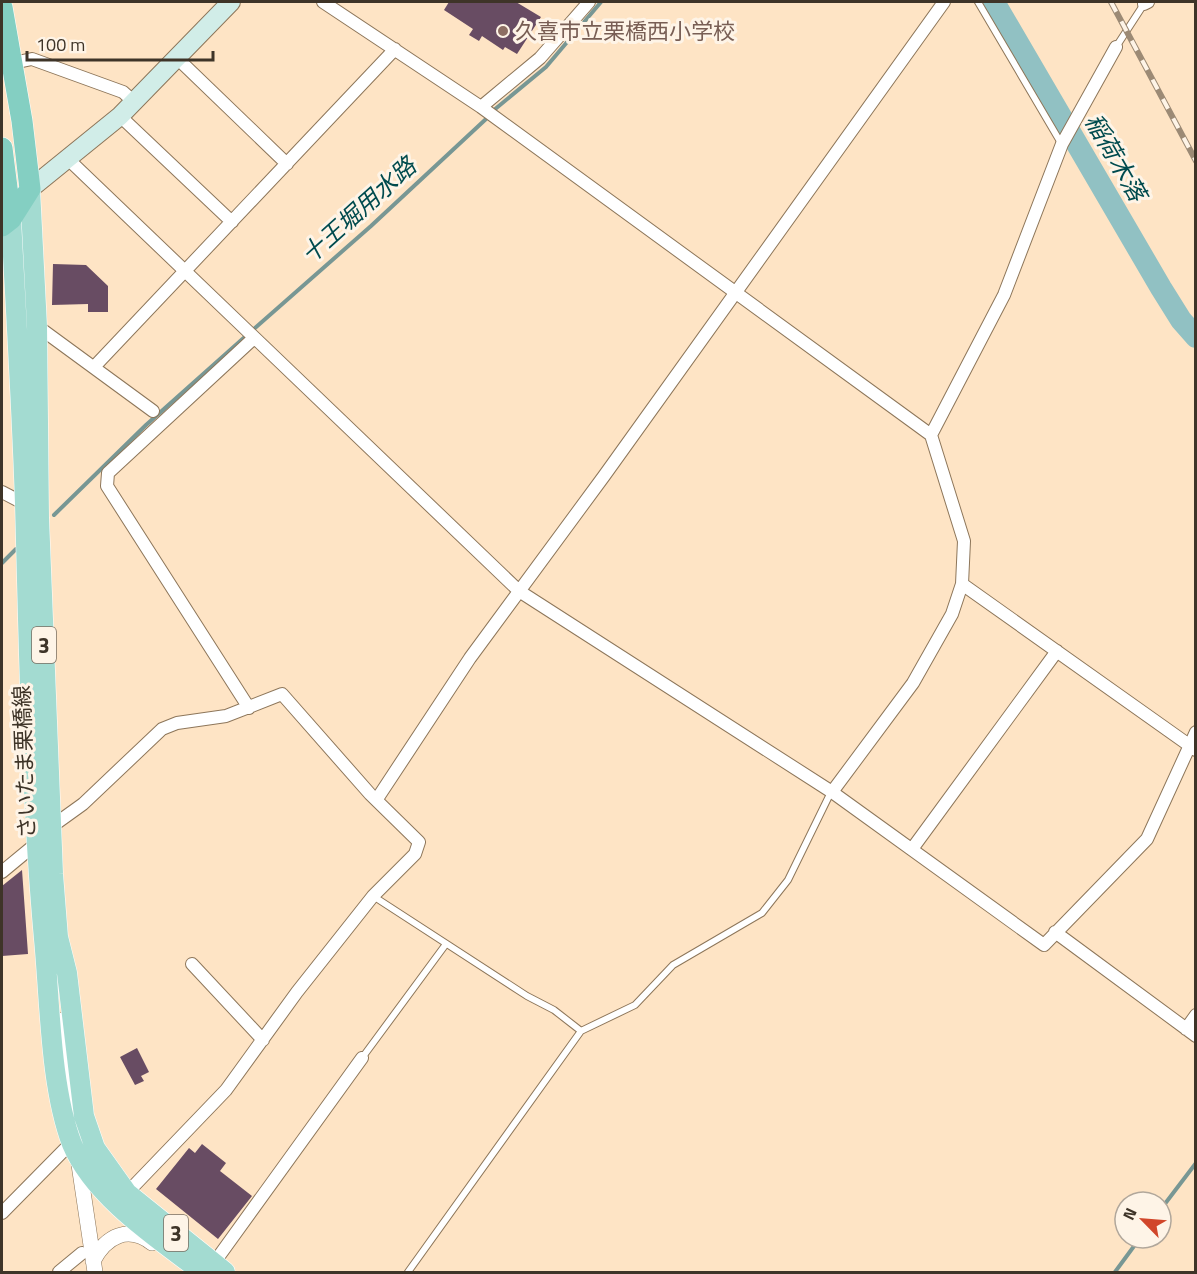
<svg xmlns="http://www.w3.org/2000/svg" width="1197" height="1274" viewBox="0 0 1197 1274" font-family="'Titillium Web','Noto Sans JP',sans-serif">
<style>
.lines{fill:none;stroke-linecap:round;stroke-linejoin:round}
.stream{stroke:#789794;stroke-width:4}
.river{stroke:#91c1c3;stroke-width:22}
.building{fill:#684c63}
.service-casing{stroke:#8d765a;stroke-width:8}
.minor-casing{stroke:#8d765a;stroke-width:14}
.tertiary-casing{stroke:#8d765a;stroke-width:16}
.secondary-casing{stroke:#8d765a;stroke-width:20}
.primary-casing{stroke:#fff;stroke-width:21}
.trunk-casing{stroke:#fff;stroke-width:22}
.service{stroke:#fff;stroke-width:6}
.minor{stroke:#fff;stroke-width:12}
.tertiary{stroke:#fff;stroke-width:15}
.secondary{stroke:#d1ede8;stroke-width:18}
.primary{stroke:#a3dbd1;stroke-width:20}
.trunk{stroke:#84cfc2;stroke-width:21}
.rail-casing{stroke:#9c8a75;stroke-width:6}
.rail{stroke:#fef4e7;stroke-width:4;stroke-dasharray:11;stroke-linecap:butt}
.education-dot{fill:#8d6e63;stroke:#fef4e7;stroke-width:2}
.labels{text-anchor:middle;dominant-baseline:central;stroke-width:6;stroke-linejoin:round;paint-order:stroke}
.shield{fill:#fef4e7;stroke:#786e61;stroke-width:1.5}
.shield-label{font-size:21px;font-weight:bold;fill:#3e3428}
.education-label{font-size:22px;fill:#785e54;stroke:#fef4e7;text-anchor:start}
.street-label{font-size:22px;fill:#3e3428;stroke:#fef4e7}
.water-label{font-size:24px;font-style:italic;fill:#004b4e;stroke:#fef4e7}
</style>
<rect width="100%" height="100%" fill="#fee4c5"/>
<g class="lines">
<path class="stream" d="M494,110L546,67L601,2
M255,328L371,226L486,119
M54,515L146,425L247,335
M2,563L16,549
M1161,1209L1196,1163
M1115,1272L1140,1238"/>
<path class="river" d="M994,2L1161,288L1181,320L1196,337"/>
</g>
<path class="building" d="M449,2H516L541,17L517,54L505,47L503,50L482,36L479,41L469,35L473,29L444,10Z
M53,264L86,265L108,286V312H88V304L52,305Z
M22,870L28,954L2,956V886Z
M137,1048L149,1072L141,1076L144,1081L135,1085L120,1057Z
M202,1144L226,1163L220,1171L252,1196L218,1239L156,1189L189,1148L195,1153Z"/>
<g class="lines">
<defs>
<path id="service" d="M978,2L1061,143
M1116,47L1144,4
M373,896L527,996L554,1010L581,1031
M362,1058L446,944
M408,1272L581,1031L635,1005L673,965L762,913L788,880L831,792"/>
<path id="minor" d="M323,2L481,107L931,435L964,541L962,584L952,614L913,683L832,792
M1144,4L1148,2
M177,58L287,164
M13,63L32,59L123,92L134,102
M481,107L540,58L589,2
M120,116L232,222
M68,159L519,591L832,792L1044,945L1147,839L1196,732
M37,326L153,411
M94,367L395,49
M931,435L1004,295L1062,144L1116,47
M2,492L25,504
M962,584L1196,750
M249,708L107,486L108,473L254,338
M377,799L470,658L604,476L944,2
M51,827L83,804L162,729L177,723L226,716L282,694L370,794L419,842L415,854L373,896L297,992L226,1090L127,1193
M912,849L1057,651
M2,872L37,843
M1055,932L1196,1036
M192,964L263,1040
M1186,1029L1196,1015
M2,1213L72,1142
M214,1263L362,1058
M59,1272L82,1253"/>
<path id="tertiary" d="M63,1020L75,1134
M78,1158L95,1272
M93,1261C106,1236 128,1225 152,1243"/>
<path id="secondary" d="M30,189L120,116L231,2"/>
<path id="primary" d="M30,189L37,326L39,518L53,874L58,937L67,973L84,1116L95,1148L127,1193L225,1272
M11,219C16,314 22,409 25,504C29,649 31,795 44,939C50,1001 50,1087 72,1144C94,1197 157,1238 202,1272"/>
<path id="trunk" d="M2,7L22,121L30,189L11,219L2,226
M2,148L11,219"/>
</defs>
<use href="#service" class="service-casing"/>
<use href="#minor" class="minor-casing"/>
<use href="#tertiary" class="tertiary-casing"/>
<use href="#secondary" class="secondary-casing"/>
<use href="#primary" class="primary-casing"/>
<use href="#trunk" class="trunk-casing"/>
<use href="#service" class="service"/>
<use href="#minor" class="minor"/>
<use href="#tertiary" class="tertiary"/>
<use href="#secondary" class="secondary"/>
<use href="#primary" class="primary"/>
<use href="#trunk" class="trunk"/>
<defs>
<path id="rail" d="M1111,2L1196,161"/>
</defs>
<use href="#rail" class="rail-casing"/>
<use href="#rail" class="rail"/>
</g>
<circle class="education-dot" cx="503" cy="31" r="6"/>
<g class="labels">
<g class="shield">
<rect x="32" y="627" width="24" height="36" rx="4.5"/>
<rect x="164" y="1215" width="24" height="36" rx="4.5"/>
</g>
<g class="shield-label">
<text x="44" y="645">3</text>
<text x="176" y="1233">3</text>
</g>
<g class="education-label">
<text x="515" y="31">久喜市立栗橋西小学校</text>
</g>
<g class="street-label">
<text transform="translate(24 762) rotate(-92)">さいたま栗橋線</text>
</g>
<g class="water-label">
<text transform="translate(1116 157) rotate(60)">稲荷木落</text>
<text transform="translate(358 210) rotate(-42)">十王堀用水路</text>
</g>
</g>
<rect width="1197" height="1274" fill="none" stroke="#3e3428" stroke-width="6"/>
<g transform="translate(1143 1220) rotate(295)"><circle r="28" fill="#fef4e7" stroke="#b1a79b" stroke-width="1.5"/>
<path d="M0-4.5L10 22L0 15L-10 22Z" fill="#d1462a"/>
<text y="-9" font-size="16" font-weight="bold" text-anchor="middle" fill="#3e3428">N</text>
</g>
<path d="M27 51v9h186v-9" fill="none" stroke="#3e3428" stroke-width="3"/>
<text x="36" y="51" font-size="18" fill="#3e3428" stroke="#fef4e7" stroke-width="4.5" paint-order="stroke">100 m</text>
</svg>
